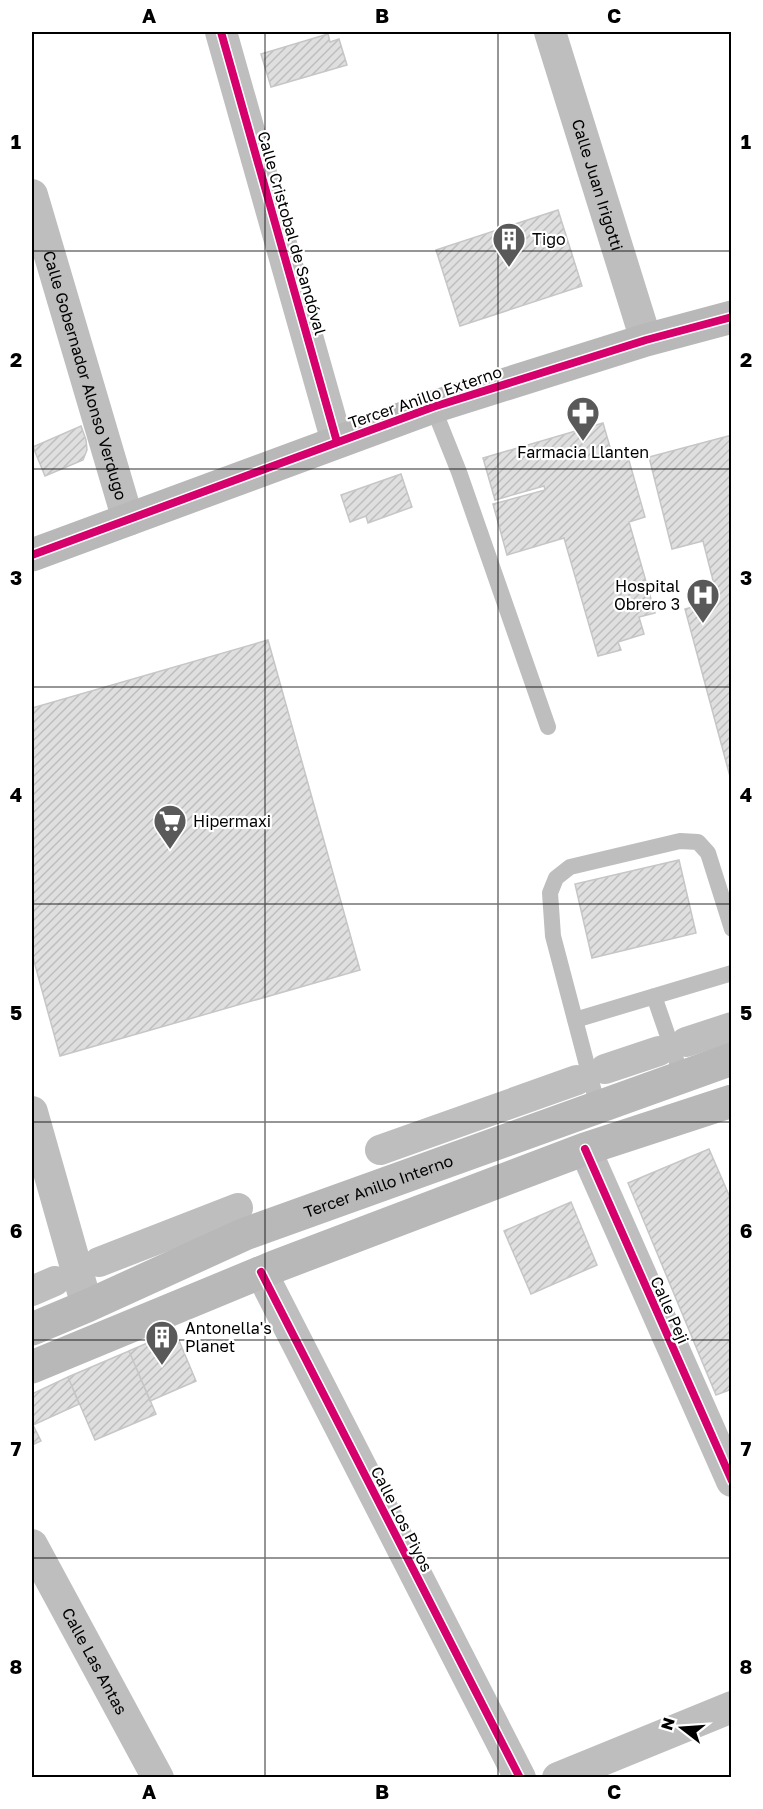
<svg xmlns="http://www.w3.org/2000/svg" width="763" height="1809" viewBox="0 0 763 1809" font-family="'Golos Text',sans-serif">
<style>
.lines{fill:none;stroke-linecap:round;stroke-linejoin:round}
.canal{stroke:#bebebe;stroke-width:30}
.building{fill:url(#building-hatch);stroke:#c6c6c6;stroke-width:1.5}
.lane{stroke:#bebebe;stroke-width:16}
.street{stroke:#bebebe;stroke-width:32}
.secondary{stroke:#b8b8b8;stroke-width:33}
.cycleway-casing{stroke:#fff;stroke-width:11}
.cycleway{stroke:#d6006c;stroke-width:8}
.grid{fill:none;stroke:#000;stroke-width:1.5;stroke-opacity:0.55}
.labels{text-anchor:middle;dominant-baseline:central;stroke-width:4.5;stroke-linejoin:round;paint-order:stroke}
.street-label{font-size:16px;fill:#000;stroke:#fff}
.poi-label{font-size:16px;fill:#000;stroke:#fff;text-anchor:start}
.neatline{fill:none;stroke:#000;stroke-width:2}
.grid-label{font-size:20px;text-anchor:middle;font-weight:bold;fill:#000}
</style>
<defs>
<pattern id="building-hatch" width="6" height="6" patternUnits="userSpaceOnUse" patternTransform="scale(1.5)"><rect width="6" height="6" fill="#dfdfdf"/><path d="M-1 1l2-2M0 6l6-6M5 7l2-2" fill="none" stroke="#bebebe"/></pattern>
</defs>
<rect width="100%" height="100%" fill="#fff"/>
<g class="lines">
<path class="canal" d="M686,1042L732,1027
M605,1069L659,1051
M380,1150L577,1080
M99,1262L238,1208
M32,1291L55,1281"/>
</g>
<path class="building" d="M328,34L330,42L339,39L347,65L271,87L261,54Z
M558,210L582,286L460,326L436,250Z
M603,423L612,454L626,450L645,517L629,522L655,613L639,617L644,634L618,642L621,650L598,656L564,538L507,555L493,504L545,490L544,486L495,500L483,458Z
M81,426L86,440L87,450L83,460L45,476L33,447Z
M732,435V784L685,609L718,600L703,541L672,549L649,457Z
M401,474L412,507L368,523L366,516L350,522L341,495Z
M268,640L360,970L60,1056L32,954V708Z
M679,860L696,933L592,958L575,884Z
M709,1149L732,1202V1389L716,1395L628,1183Z
M571,1202L597,1265L531,1294L504,1231Z
M175,1331L196,1381L150,1401L129,1351Z
M129,1351L156,1414L95,1440L68,1377Z
M68,1377L79,1404L33,1425L41,1441L32,1445V1394Z"/>
<g class="lines">
<path class="lane" d="M433,407L459,472L548,727
M654,996L682,1077
M575,1020L732,973
M598,1107L553,936L550,893L556,878L570,867L680,841L698,842L708,853L732,929"/>
<g class="street">
<path d="M221,32L337,442"/>
<path id="s1" d="M550,32L646,340"/>
<path id="s2" d="M32,195L128,520"/>
<path d="M32,1112L87,1306"/>
<path d="M585,1149L732,1481"/>
<path d="M261,1272L520,1778"/>
<path id="s3" d="M32,1545L158,1778"/>
<path d="M558,1778L732,1707"/>
</g>
<g class="secondary">
<path d="M32,555L433,407L646,340L732,317"/>
<path id="s4" d="M32,1329L87,1306L245,1234L732,1059"/>
<path d="M32,1367L274,1267L585,1149L732,1101"/>
</g>
<defs>
<path id="cycleway" d="M221,32L337,442
M32,555L433,407L646,340L732,317
M585,1149L732,1481
M261,1272L520,1778"/>
</defs>
<use href="#cycleway" class="cycleway-casing"/>
<use href="#cycleway" class="cycleway"/>
</g>
<path class="grid" d="M265,32V1778M498,32V1778M32,251H732M32,469H732M32,687H732M32,904H732M32,1122H732M32,1340H732M32,1558H732"/>
<defs>
<symbol id="building-pin" viewBox="-11 -11 22 30"><path d="M0 17L-7.5 6A9.5 9.5 0 1 1 7.5 6Z" fill="#595959" stroke="#fff"/><path d="M-4-6H4V6H1V3H-1V6H-4ZM-2.5-4.3h1.7v1.8h-1.7ZM.8-4.3h1.7v1.8H.8ZM-2.5-1h1.7V.8h-1.7ZM.8-1h1.7V.8H.8Z" fill="#fff"/></symbol>
<symbol id="pharmacy-pin" viewBox="-11 -11 22 30"><path d="M0 17L-7.5 6A9.5 9.5 0 1 1 7.5 6Z" fill="#595959" stroke="#fff"/><path d="M-2-6h4v4h4v4h-4v4h-4v-4h-4v-4h4Z" fill="#fff"/></symbol>
<symbol id="hospital-pin" viewBox="-11 -11 22 30"><path d="M0 17L-7.5 6A9.5 9.5 0 1 1 7.5 6Z" fill="#595959" stroke="#fff"/><path d="M-5-5h3v3.5h4V-5h3V5h-3V1.5h-4V5h-3Z" fill="#fff"/></symbol>
<symbol id="supermarket-pin" viewBox="-11 -11 22 30"><path d="M0 17L-7.5 6A9.5 9.5 0 1 1 7.5 6Z" fill="#595959" stroke="#fff"/><path d="M-6-5.5h2.5l.6 2H6L4.5 2H-2.5L-4.4-4H-6ZM-1.5 3.2a1.3 1.3 0 1 0 .1 0ZM3 3.2a1.3 1.3 0 1 0 .1 0Z" fill="#fff"/></symbol>
</defs>
<g fill-rule="evenodd">
<use href="#building-pin" x="490" y="220" width="38" height="52"/>
<use href="#pharmacy-pin" x="564" y="394" width="38" height="52"/>
<use href="#hospital-pin" x="684" y="576" width="38" height="52"/>
<use href="#supermarket-pin" x="151" y="802" width="38" height="52"/>
<use href="#building-pin" x="143" y="1318" width="38" height="52"/>
</g>
<g class="labels">
<g class="street-label">
<text stroke="none"><textPath href="#s1" startOffset="160">Calle Juan Irigotti</textPath></text>
<text transform="translate(292 233) rotate(74)">Calle Cristobal de Sandóval</text>
<text stroke="none"><textPath href="#s2" startOffset="188">Calle Gobernador Alonso Verdugo</textPath></text>
<text transform="translate(425 397) rotate(-19)">Tercer Anillo Externo</text>
<text stroke="none"><textPath href="#s4" startOffset="375">Tercer Anillo Interno</textPath></text>
<text transform="translate(670 1310) rotate(66)">Calle Peji</text>
<text transform="translate(402 1519) rotate(63)">Calle Los Piyos</text>
<text stroke="none"><textPath href="#s3" startOffset="132">Calle Las Antas</textPath></text>
</g>
<g class="poi-label">
<text x="532" y="239">Tigo</text>
<text x="583" y="452" text-anchor="middle">Farmacia Llanten</text>
<text x="680" y="586" text-anchor="end">Hospital<tspan x="680" dy="18">Obrero 3</tspan></text>
<text x="193" y="821">Hipermaxi</text>
<text x="185" y="1328">Antonella's<tspan x="185" dy="18">Planet</tspan></text>
</g>
</g>
<rect width="763" height="1809" fill="none" stroke="#ffffff" stroke-width="66"/>
<g transform="translate(682 1728) rotate(287)" stroke="#ffffff" stroke-width="4.5" paint-order="stroke">
<path d="M0-4.5L10 22L0 15L-10 22Z" fill="#000000"/>
<text y="-9" font-size="16" font-weight="bold" text-anchor="middle" fill="#000000">N</text>
</g>
<rect x="33" y="33" width="697" height="1743" class="neatline"/>
<g class="grid-label">
<text x="149" y="23">A</text>
<text x="382" y="23">B</text>
<text x="614" y="23">C</text>
<text x="16" y="149">1</text>
<text x="746" y="149">1</text>
<text x="16" y="367">2</text>
<text x="746" y="367">2</text>
<text x="16" y="585">3</text>
<text x="746" y="585">3</text>
<text x="16" y="802">4</text>
<text x="746" y="802">4</text>
<text x="16" y="1020">5</text>
<text x="746" y="1020">5</text>
<text x="16" y="1238">6</text>
<text x="746" y="1238">6</text>
<text x="16" y="1456">7</text>
<text x="746" y="1456">7</text>
<text x="16" y="1674">8</text>
<text x="746" y="1674">8</text>
<text x="149" y="1799">A</text>
<text x="382" y="1799">B</text>
<text x="614" y="1799">C</text>
</g>
</svg>
